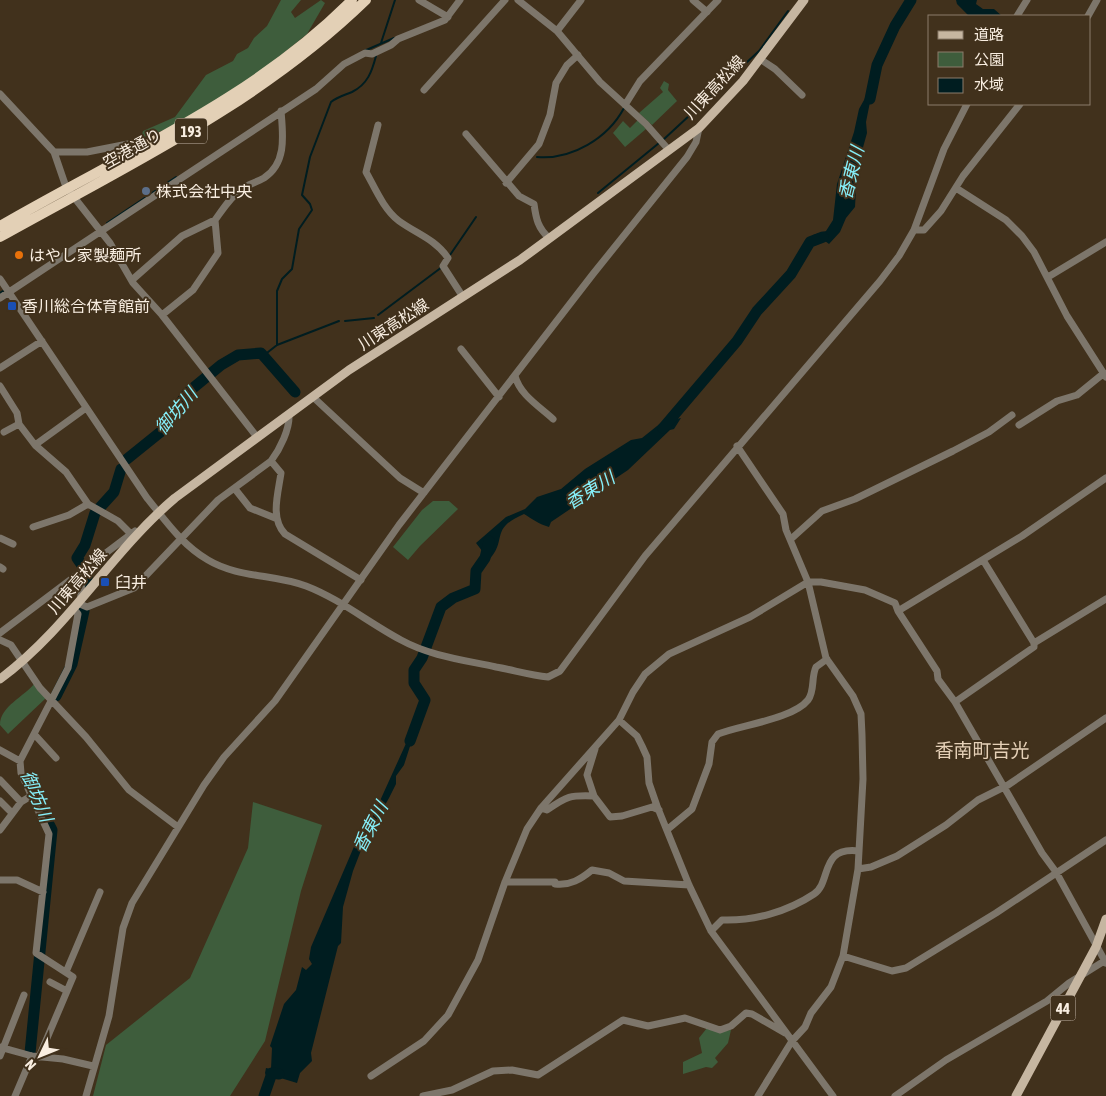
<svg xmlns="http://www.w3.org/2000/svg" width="1106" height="1096" viewBox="0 0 1106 1096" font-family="'Asap Condensed','Noto Sans JP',sans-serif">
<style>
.green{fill:#3e5d3c}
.water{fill:#001d20}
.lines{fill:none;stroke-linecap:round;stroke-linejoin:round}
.stream{stroke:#001d20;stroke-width:2}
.river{stroke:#001d20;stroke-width:11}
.minor{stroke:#7d766b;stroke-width:7}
.major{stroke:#c6b6a1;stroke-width:9}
.highway{stroke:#e3d0b6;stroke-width:10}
.service-dot{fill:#5c6f8a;stroke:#41311c;stroke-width:2}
.food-dot{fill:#e8710a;stroke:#41311c;stroke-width:2}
.transit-dot{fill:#1a4fb4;stroke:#41311c;stroke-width:2}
.labels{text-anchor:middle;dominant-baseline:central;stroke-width:4;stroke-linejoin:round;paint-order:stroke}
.shield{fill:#41311c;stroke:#c2b5a6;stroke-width:1}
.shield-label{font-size:15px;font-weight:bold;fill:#f9eee1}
.street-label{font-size:16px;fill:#f9eee1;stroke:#41311c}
.poi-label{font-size:16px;fill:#f9eee1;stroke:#41311c;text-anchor:start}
.water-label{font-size:18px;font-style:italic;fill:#86f0fa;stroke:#41311c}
.quarter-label{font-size:19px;fill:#e5d0b7;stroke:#41311c}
</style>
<rect width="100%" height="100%" fill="#41311c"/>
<path class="green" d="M281,0H301L291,12L295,18L321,0L325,3L307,34L264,69L176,126L141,138L143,131L175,117L206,75L233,61L237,54L248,48L254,38L267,26Z
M664,81L669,84L668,90L677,101L652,125L639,113L663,92L660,88Z
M638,120L646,129L625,147L613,133L623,121L630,128Z
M433,501H449L458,509L420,546L408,560L393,547L422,510Z
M35,683L46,698L8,734L0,725C0,706 24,697 35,683Z
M253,802L322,825L301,891L265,1041L230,1096H93L106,1045L190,978L248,848Z
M707,1028L723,1031L731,1030L728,1043L715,1058L718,1062L712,1068L706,1067L683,1074V1062L702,1053L699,1038Z"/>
<path class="water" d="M956,0H977L976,4L983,9H994L1002,16H969L957,4Z
M874,82L866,122L867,133L857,169L855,207L846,218L840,232L829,244L821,238L812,243L807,241L813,235L826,231L833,220L837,184L854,132L859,109Z
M674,417L676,419L681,418L674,429L670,430L628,470L551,522L549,527C539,524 532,519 524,514C489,529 508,539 489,560L476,543L506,517L525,509L537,497L561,489L585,469L631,440L642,438L667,418Z
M420,727L412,740L404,765L396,776V784L389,798L365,840L353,871L343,907L341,943L338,946L311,1053L312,1061L300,1073L297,1083L274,1076L268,1081L265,1073L266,1068L271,1069L272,1048L270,1046L284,1004L296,990L302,967L306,970L312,964L309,959L311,947L359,835L374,814L413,728Z"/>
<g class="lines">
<path class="stream" d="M381,43L395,0
M364,51L394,38
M663,140L759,51L788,11
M537,157C572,160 608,138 624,108
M598,193L659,143
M107,223L176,177
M450,255L476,217
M0,293L3,291
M378,315L442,267
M345,321L374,318
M277,345L339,321
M263,356L277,345V291L282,279L292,269L299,229L312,210L310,204L302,195L310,157L331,102C337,97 345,95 352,92C368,84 372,71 376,56"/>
<path class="river" d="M870,99L877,65L895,26L911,0
M663,428L737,341L757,311L791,274L810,242L823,237
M127,459L163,430L187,393L221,365L238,355L261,353L295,392
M84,568L77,558L85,545L95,513L114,492L121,469
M87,584V572
M56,696L72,664L84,611
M410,741L425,700L414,683V670L422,658L441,607L453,598L475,589L476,571L485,558L489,541
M27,781L52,830L30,1053
M264,1096L272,1073L279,1074"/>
<path class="minor" d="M419,0L448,17
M518,0L557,31L600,82L646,124L668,149
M693,0L707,12
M1017,16L1027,0
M1088,16L1097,0
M557,31L581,0
M760,59L775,69L802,95
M424,90L505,0
M0,94L54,152L66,187L110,243L133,283L162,315L257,437
M625,105L640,81L718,0
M378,125L366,172C375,188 384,210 399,221C417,234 435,239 448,258L443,266L463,297
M466,134L519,196L534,204C536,219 538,228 549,238
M54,152H87L133,143L147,145
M506,183L539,144L550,115L556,83L567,65L578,55
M956,188L1006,220L1022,236L1034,252L1067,316L1106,377
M914,230L944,149L967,104
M1048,277L1106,242
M0,279L147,498C165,520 182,545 208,560C238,578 274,574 306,586C340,599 369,623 401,640C430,656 464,660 496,667C513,670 530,675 548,677L560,671L645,556L880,281L899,256L914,230H924L941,211L963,176L1020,104
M132,280L182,236L215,220
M0,298L316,89L344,64L365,53L372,54L391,45L398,39L445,20L460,0
M162,315L193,290L218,253L215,220C223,209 231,196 243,188C249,184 257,182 264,178C287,163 283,135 281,111
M461,349L499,397
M0,368L42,341
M515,376C520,395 539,406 553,419
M0,386L17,413L19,424L35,445L66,472L88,504L118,521L131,534
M313,397L400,478L424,493
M1019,425L1057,401L1077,395L1104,373
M4,432L19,424
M35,445L86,408
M737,446L783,514L786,530L808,582L826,658L853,696L861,714L862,735L863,779L858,869L843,956L831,987L811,1013L805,1027L792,1041L758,1096
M271,461L281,473C278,494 270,518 285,534L361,580
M235,489L250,508L275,518
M33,527L69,515L88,504
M0,538L13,544
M791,539L822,511L855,499L953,451L989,432L1012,415
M0,567L3,569
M83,572L80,604L87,607L134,588L218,500L271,461C280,449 290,429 289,414
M898,611L1022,536L1106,478
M0,633L135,531
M0,640L11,645L40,688L86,737L129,790L178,827
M1034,643L1106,599
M955,702L1034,647V643L983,560
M619,720L637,736L642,746L647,757L649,783L657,806L689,885L711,931L833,1096
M35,735L56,758
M0,750L20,761
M0,780L21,802
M594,796L587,775L595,749
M0,801L12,813
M541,808L547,810C567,796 570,795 594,796L610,817L622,816L652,807L659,810
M668,829L692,809L709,764L712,742L718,734C741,725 793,719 808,700C815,691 811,677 816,667L827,659
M0,830L21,802L31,796
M858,869L871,867L897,856L946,825L978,800L1008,785L1106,718
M0,880H17L43,892
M505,882H555V884C570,886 581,879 592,870L609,873L624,881L689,885
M711,931L722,920C754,921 787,912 814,894C832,882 819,846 859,851
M843,956L892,971L906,968L996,913L1106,840
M66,972L100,892
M50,982L67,991
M0,1047L32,1056L63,1059L93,1066
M0,1056L24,995
M39,1057L73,977L36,953L49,834L21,773L20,761L68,668L78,614L74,609
M371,1076L424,1041L448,1015L478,960L505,882L527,829L541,808L619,720L633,692L645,674L669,654L750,617L808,582H821L865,590L895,603L898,611L937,671L938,679L955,702L1042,853L1056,872L1106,963
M15,1096L32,1056
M86,1096L109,1016L123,928L132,903L204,785L224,757L275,701L399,525L593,274L687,157L696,142L699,128
M423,1096L452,1090L493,1071L512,1070L538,1075L623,1020L648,1026L685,1018L720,1030L731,1026L746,1013L752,1014L785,1033
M895,1096L946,1060L1047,1001L1069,983L1106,960"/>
<path class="major" d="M0,679C69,628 111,552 175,498L349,370L520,260L699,128L743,81L804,0
M1016,1096L1096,947L1106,919"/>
<path class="highway" d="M0,226C120,156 253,100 352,0
M0,237C127,166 260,103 366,0"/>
</g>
<circle class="service-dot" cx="146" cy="191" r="5"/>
<circle class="food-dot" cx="19" cy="255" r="5"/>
<g class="transit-dot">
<rect x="7" y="301" width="10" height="10" rx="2.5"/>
<rect x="100" y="577" width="10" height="10" rx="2.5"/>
</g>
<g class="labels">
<g class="shield">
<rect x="175" y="118.5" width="32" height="25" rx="4"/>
<rect x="1050.5" y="995.5" width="25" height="25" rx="4"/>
</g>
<g class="shield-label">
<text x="191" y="131">193</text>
<text x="1063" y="1008">44</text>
</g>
<g class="street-label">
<text transform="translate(714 87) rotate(-47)">川東高松線</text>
<text transform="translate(132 148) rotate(-29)">空港通り</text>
<text transform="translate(393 324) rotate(-33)">川東高松線</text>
<text transform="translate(77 581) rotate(-49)">川東高松線</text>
</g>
<g class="poi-label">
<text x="156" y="191">株式会社中央</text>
<text x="29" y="255">はやし家製麺所</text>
<text x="22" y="306">香川総合体育館前</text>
<text x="115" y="582">臼井</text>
</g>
<g class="water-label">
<text transform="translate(851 173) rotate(-76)">香東川</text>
<text transform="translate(176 411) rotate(-50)">御坊川</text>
<text transform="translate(590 490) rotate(-32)">香東川</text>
<text transform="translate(37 796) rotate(67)">御坊川</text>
<text transform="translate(370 827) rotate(-63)">香東川</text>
</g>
<g class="quarter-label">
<text x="982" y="750">香南町吉光</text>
</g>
</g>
<rect x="928" y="15" width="162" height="90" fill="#41311c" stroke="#8b7d6b"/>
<rect x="938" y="31" width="25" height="8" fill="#c6b6a1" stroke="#8b7d6b"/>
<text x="974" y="40" font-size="15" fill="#f9eee1">道路</text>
<rect x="938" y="52" width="25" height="15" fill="#3e5d3c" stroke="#8b7d6b"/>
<text x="974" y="65" font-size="15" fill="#f9eee1">公園</text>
<rect x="938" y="78" width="25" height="15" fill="#001d20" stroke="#8b7d6b"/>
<text x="974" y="90" font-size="15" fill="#f9eee1">水域</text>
<g transform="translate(40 1056) rotate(227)" stroke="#41311c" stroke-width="4" paint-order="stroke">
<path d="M0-4L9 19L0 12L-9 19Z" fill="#f9eee1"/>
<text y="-8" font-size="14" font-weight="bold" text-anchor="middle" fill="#f9eee1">N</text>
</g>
</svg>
